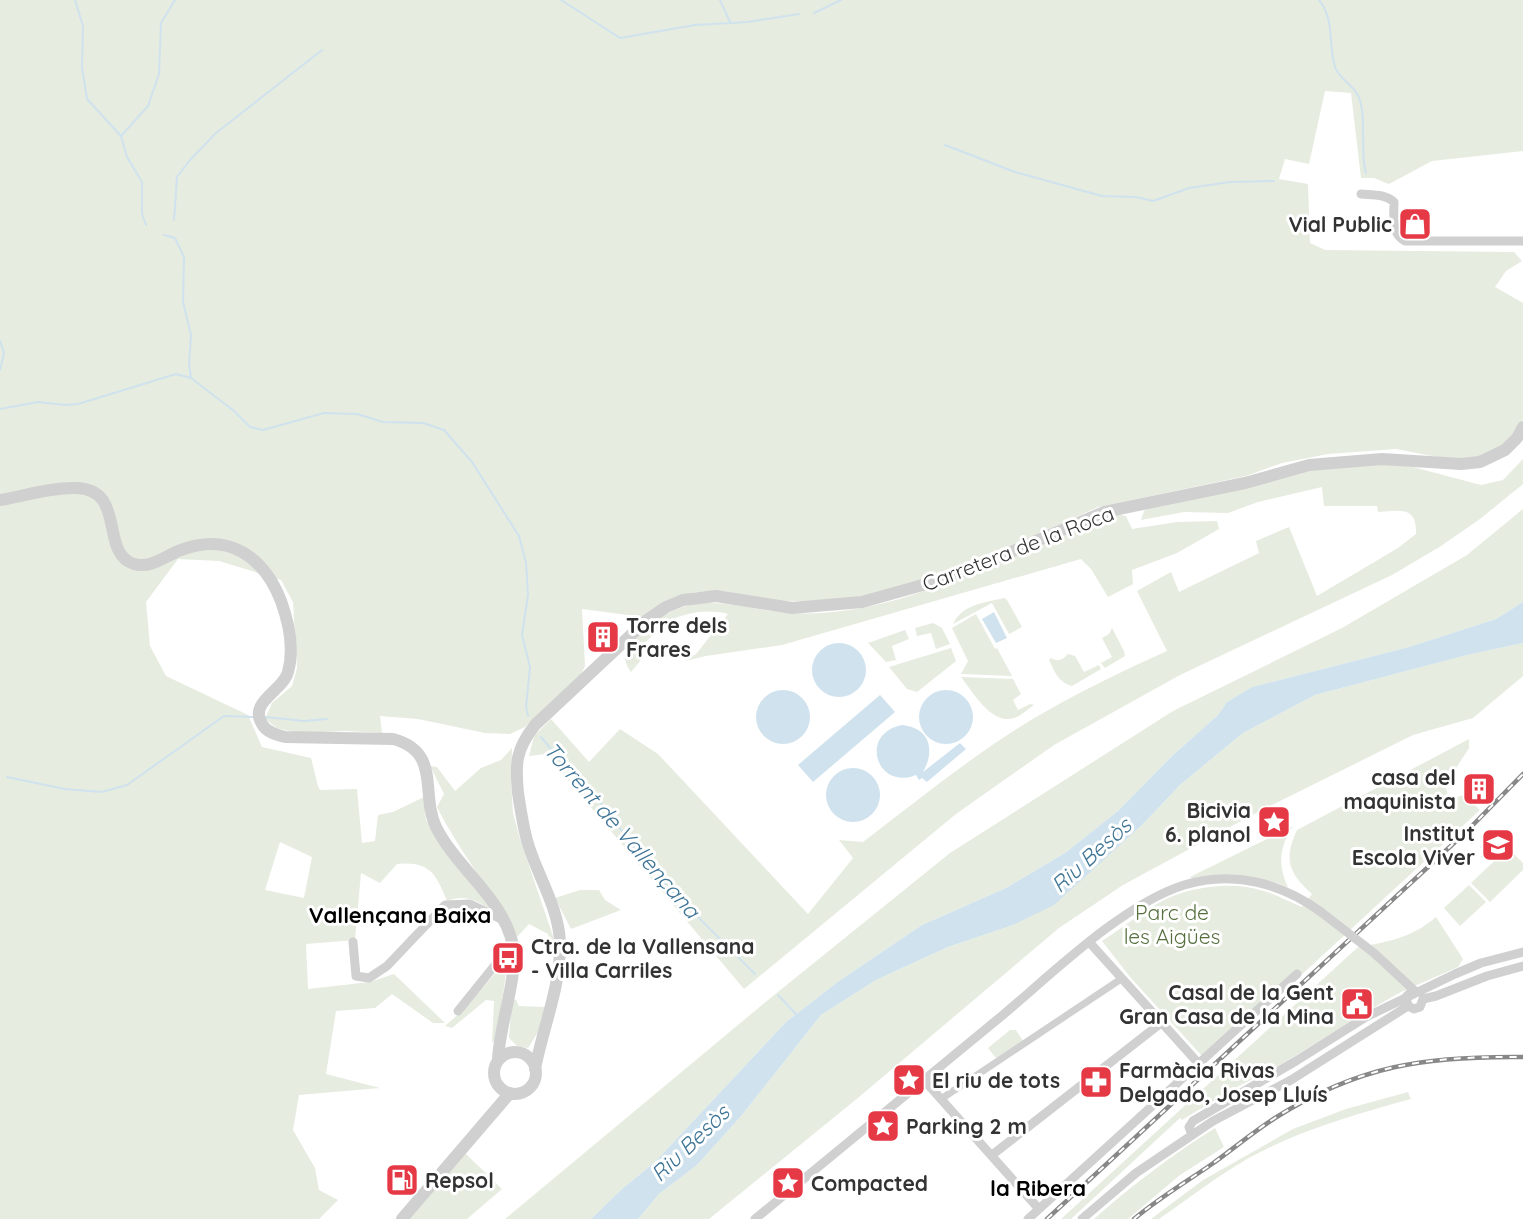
<svg xmlns="http://www.w3.org/2000/svg" width="1523" height="1219" viewBox="0 0 1523 1219" font-family="Quicksand,sans-serif">
<style>
.green{fill:#e6ecdf;fill-rule:evenodd}
.water{fill:#cfe2ee}
.lines{fill:none;stroke-linecap:round;stroke-linejoin:round}
.stream{stroke:#cfe2ee;stroke-width:2}
.pedestrian{stroke:#d0d0d0;stroke-width:7}
.minor{stroke:#d0d0d0;stroke-width:9}
.tertiary{stroke:#d0d0d0;stroke-width:12}
.rail-casing{stroke:#888;stroke-width:4.5}
.rail{stroke:#fff;stroke-width:2;stroke-dasharray:7;stroke-linecap:butt}
.minor-bridge{stroke:#d0d0d0;stroke-width:9}
.labels{text-anchor:middle;dominant-baseline:central;stroke-width:6;stroke-linejoin:round;paint-order:stroke}
.poi-label{font-size:21px;font-weight:bold;fill:#333;stroke:#fff;text-anchor:start}
.street-label{font-size:21px;fill:#333;stroke:#fff}
.park-label{font-size:21px;fill:#56703f;stroke:#fff}
.water-label{font-size:22px;font-style:italic;fill:#3f7597;stroke:#fff}
.neighbourhood-label{font-size:22px;font-weight:bold;fill:#000;stroke:#fff}
</style>
<rect width="100%" height="100%" fill="#fff"/>
<path class="green" d="M0,0H1523V151L1432,161L1389,184L1374,178H1361L1351,93L1325,91L1309,164L1285,159L1279,179L1308,184L1310,243L1325,250L1514,252L1522,261L1506,271L1495,287L1523,303V419L1506,451L1496,461L1483,466L1396,449L1328,454L1282,463L1246,476L1098,507L1029,538L920,580L858,598L809,602L768,600L724,591L695,592L665,601L643,617L582,609L585,666L580,676L525,727L510,734L485,733L418,719L380,716L382,733L346,731L297,733L277,728L265,719L272,703L292,686L297,668L293,602L281,580L219,561L178,559L146,602L150,646L166,676L248,715L262,747L311,758L318,786L320,790L357,789L362,843L375,841L378,815L393,812L424,797L426,820L454,862L492,911C477,900 465,894 447,901C436,874 430,861 397,864L380,883L361,873L355,940L306,944L308,989L370,982L394,974L445,1023H433L392,994L375,1008L336,1011L326,1074L380,1088L299,1095L293,1130L315,1168L319,1190L338,1200L319,1219H0ZM280,842L312,857L304,898L265,890Z
M1523,459V484L1480,519L1441,546L1392,575L1180,675L1054,745L956,814L744,989L546,754L529,756L534,736L551,719L589,762L620,729L658,754L808,914L853,858L839,840L863,842C918,800 972,756 1031,720C1075,694 1120,672 1167,651L1137,591L1171,572L1179,592L1259,553L1256,541L1289,527L1317,596L1398,548L1416,534C1417,505 1399,511 1378,512L1377,506H1324L1322,487L1258,502L1228,513L1184,512L1141,520L1144,511L1153,505L1310,469L1392,464L1413,467L1481,485L1503,480Z
M1523,509V602L1496,619L1409,647L1252,687L1227,702L1218,715L1172,756L1118,811L1065,853L1006,888L922,925L839,981L786,1022L655,1162L622,1189L591,1219H505L768,1000L950,853L1173,711L1342,628L1467,555Z
M1117,514L1126,516L1132,529L1177,522L1217,521L1219,529L1177,553L1132,570L1133,584L1108,597L1091,569L1081,559L782,645L706,656L685,661L696,654L728,614C709,609 688,612 671,620C658,627 646,643 635,653L641,660L631,672C607,643 666,610 690,605C721,599 749,609 780,612C813,616 851,611 884,603C918,595 950,581 982,568C1027,549 1071,530 1117,514Z
M1004,598L1007,600L1022,627L1009,634L992,603L953,624C963,604 983,603 1004,598Z
M976,614L995,649L997,648L1012,676L961,674L968,661L952,628Z
M933,623L942,628L950,644L936,649L931,633L917,636L915,628Z
M1112,628L1124,651L1125,656L1105,668L1101,663L1112,657L1102,638L1109,634Z
M905,630L909,639L892,646L896,660L886,662L868,643Z
M1523,643V676L1473,718L1413,735L1254,814L1123,885L1059,928L859,1097L709,1219H638L659,1194L697,1165L742,1115L821,1015L876,980L948,947L1013,925L1103,860L1143,824L1181,784L1243,733L1315,695L1467,655Z
M951,648L956,661L917,692L907,689L889,667Z
M1068,654L1075,656L1084,672L1099,665L1101,669L1072,686C1058,682 1055,672 1049,660L1051,658C1058,662 1063,660 1068,654Z
M961,677L1013,679L1021,694L1013,700L1018,710L1030,704L1034,705C1028,709 1021,716 1014,718C991,725 973,692 961,677Z
M1469,739V748L1445,785L1449,799L1465,795L1480,810L1271,1003L1202,1056L1130,977L1102,941C1122,928 1143,911 1164,900C1193,886 1233,881 1264,891C1277,895 1289,902 1302,907L1312,894C1289,873 1283,860 1297,830Z
M512,748L511,782L513,813L520,839L556,945L552,951L548,934L529,924L517,937C493,892 460,853 437,807L444,794L430,766L437,767L455,791L481,768L501,760Z
M1293,826C1280,846 1277,864 1288,887C1250,874 1231,873 1192,878L1190,877Z
M1508,848L1523,863V870L1490,902L1471,883Z
M1469,885L1486,902L1460,926L1444,908Z
M580,890H599L605,900L621,910L571,929L555,898Z
M1436,917L1463,959L1458,967L1401,992L1378,1005L1280,1065L1233,1089L1182,1120L1180,1118L1071,1219H1061L1358,947C1387,942 1412,938 1436,917Z
M508,959L497,1037L492,1043L494,1001L486,1000L452,1028L445,1026L463,1010Z
M512,999L516,1000L519,1006L545,1007L540,1029L528,1048L517,1046L509,1038Z
M1010,1030H1016L1023,1041L996,1058L988,1048Z
M1408,1092L1411,1099C1356,1114 1297,1131 1247,1159C1216,1177 1188,1199 1159,1219H1151L1203,1180L1293,1129L1346,1109Z
M1215,1128L1224,1147L1180,1175L1128,1219H1094C1132,1185 1172,1155 1215,1128Z
M465,1153L502,1189L467,1219H409Z"/>
<path class="water" d="M1523,602V643L1467,655L1315,695L1243,733L1181,784L1143,824L1054,905L1013,925L948,947L876,980L821,1015L742,1115L697,1165L659,1194L638,1219H591L622,1189L655,1162L786,1022L839,981L922,925L1006,888L1065,853L1118,811L1172,756L1218,715L1227,702L1252,687L1409,647L1496,619Z
M994,612L1007,638L996,643L982,619Z
M812 670a27 27 0 1 1 54 0a27 27 0 1 1-54 0Z
M756 717a27 27 0 1 1 54 0a27 27 0 1 1-54 0Z
M919 717a27 27 0 1 1 54 0a27 27 0 1 1-54 0Z
M880,695L895,712L813,782L798,765Z
M902,725C931,728 935,751 923,772L960,743L966,749L927,782L922,778L919,780L916,775C877,791 858,734 902,725Z
M826 795a27 27 0 1 1 54 0a27 27 0 1 1-54 0Z"/>
<g class="lines">
<path class="stream" d="M75,0L83,26L82,67L87,99L121,136L127,157L142,182V214L146,225
M561,0L620,38L695,25L747,22L799,14
M720,0L730,22
M1319,0C1335,19 1328,45 1335,67C1339,80 1358,86 1361,104C1366,127 1360,151 1366,173
M814,13L841,0
M121,136L148,106L159,74L161,23L175,0
M945,145L1015,172L1102,196L1136,197L1153,201L1189,188L1230,182L1274,181
M174,220L177,177L190,160L216,133L322,50
M164,235L175,238L184,257L183,302L191,335L189,364L191,378
M0,341L4,353L0,370
M0,409L38,402L66,405L78,404L176,374L191,378L234,411L250,427L263,430L324,413L357,414L383,422L423,423L444,430L472,462L519,536L526,563L528,595L522,635L530,667L526,707L528,716
M265,717L304,721L327,719
M541,737L566,767L599,801L653,872L755,974
M7,777L65,789L102,792L127,785L224,716L253,717
M778,995L797,1015"/>
<path class="pedestrian" d="M941,1099L1121,979"/>
<path class="minor" d="M1361,194C1373,195 1385,194 1394,202C1394,216 1391,234 1405,241H1523
M353,942L356,976L369,978L387,966L445,905L470,904L503,920
M1090,943L1199,1064
M1423,999L1436,996L1487,976L1523,966
M458,1011L512,944
M924,1080L1039,1209
M1192,1135L1189,1127L1193,1121L1296,1061L1366,1017L1455,974L1481,963L1523,952
M992,1155L1161,1023
M755,1219C838,1151 921,1083 1004,1014C1054,972 1122,905 1184,885C1233,870 1281,883 1321,912
M1028,1219L1297,974
M1082,1219L1136,1173L1213,1121L1291,1080L1408,1006L1414,1009L1420,1007L1423,999"/>
<path class="tertiary" d="M0,500C24,496 52,487 76,488C127,489 99,553 134,564C151,569 167,555 181,550C229,532 264,557 281,601C289,623 294,650 288,672C283,691 248,702 262,724C266,732 277,735 285,737L393,739C442,752 420,794 436,827C457,869 504,899 513,946C518,978 499,1026 498,1060
M494 1073a21 21 0 1 1 42 0a21 21 0 1 1-42 0Z
M535,1069C543,1027 561,986 560,943C559,909 539,878 529,847C523,829 521,811 518,793C515,763 516,749 535,725L647,620L666,607L683,600L716,596L792,608L862,602L937,581L980,565L1104,512L1245,483L1309,465L1382,459L1461,464L1480,462L1505,450L1517,438L1523,427
M402,1219L510,1093"/>
<defs>
<path id="rail" d="M1047,1219L1467,831L1523,774
M1134,1219C1159,1198 1186,1182 1212,1164C1233,1149 1253,1132 1275,1118C1359,1065 1426,1056 1523,1057"/>
</defs>
<use href="#rail" class="rail-casing"/>
<use href="#rail" class="rail"/>
<path class="minor-bridge" d="M1321,912L1374,953L1416,992
M1408,1006L1406,997L1410,993L1416,992"/>
</g>
<defs>
<symbol id="shop-square" viewBox="-11 -11 22 22"><rect x="-9" y="-9" width="18" height="18" rx="4" fill="#e63946" stroke="#fff"/><path d="M-5-2.5h2.3a2.7 3.5 0 0 1 5.4 0H5L5.5 6h-11ZM-1.5-2.5h3a1.5 2.3 0 0 0-3 0Z" fill="#fff"/></symbol>
<symbol id="building-square" viewBox="-11 -11 22 22"><rect x="-9" y="-9" width="18" height="18" rx="4" fill="#e63946" stroke="#fff"/><path d="M-4-6H4V6H1V3H-1V6H-4ZM-2.5-4.3h1.7v1.8h-1.7ZM.8-4.3h1.7v1.8H.8ZM-2.5-1h1.7V.8h-1.7ZM.8-1h1.7V.8H.8Z" fill="#fff"/></symbol>
<symbol id="sight-square" viewBox="-11 -11 22 22"><rect x="-9" y="-9" width="18" height="18" rx="4" fill="#e63946" stroke="#fff"/><path d="M0-6L1.8-2.2L6-1.7L2.9 1.2L3.7 5.4L0 3.3L-3.7 5.4L-2.9 1.2L-6-1.7L-1.8-2.2Z" fill="#fff"/></symbol>
<symbol id="school-square" viewBox="-11 -11 22 22"><rect x="-9" y="-9" width="18" height="18" rx="4" fill="#e63946" stroke="#fff"/><path d="M0-5L7-2L0 1L-7-2ZM-4 1L0 2.5L4 1V4Q0 6-4 4Z" fill="#fff"/></symbol>
<symbol id="bus-square" viewBox="-11 -11 22 22"><rect x="-9" y="-9" width="18" height="18" rx="4" fill="#e63946" stroke="#fff"/><path d="M-5-6H5V4H4V6H2V4H-2V6H-4V4H-5ZM-3.5-4V0h7V-4ZM-3.5 1.2v1.5H-2V1.2ZM2 1.2v1.5H3.5V1.2Z" fill="#fff"/></symbol>
<symbol id="civic-square" viewBox="-11 -11 22 22"><rect x="-9" y="-9" width="18" height="18" rx="4" fill="#e63946" stroke="#fff"/><path d="M-.6-6.5H3V-4.5H.6V-3L4-1V1h2V6H-6V1h2V-1L-.6-3ZM-1.2 2.5V6h2.4V2.5Z" fill="#fff"/></symbol>
<symbol id="pharmacy-square" viewBox="-11 -11 22 22"><rect x="-9" y="-9" width="18" height="18" rx="4" fill="#e63946" stroke="#fff"/><path d="M-2-6h4v4h4v4h-4v4h-4v-4h-4v-4h4Z" fill="#fff"/></symbol>
<symbol id="fuel-square" viewBox="-11 -11 22 22"><rect x="-9" y="-9" width="18" height="18" rx="4" fill="#e63946" stroke="#fff"/><path d="M-5.5-6h7V0h2V4h1.3V-2.5L3-4.5l.8-.8L6-3V5H2.5V1h-1V6h-7ZM-4.2-4.7v3.2H.2V-4.7Z" fill="#fff"/></symbol>
</defs>
<g fill-rule="evenodd">
<use href="#shop-square" x="1396" y="205" width="38" height="38"/>
<use href="#building-square" x="584" y="618" width="38" height="38"/>
<use href="#building-square" x="1460" y="770" width="38" height="38"/>
<use href="#sight-square" x="1255" y="803" width="38" height="38"/>
<use href="#school-square" x="1479" y="826" width="38" height="38"/>
<use href="#bus-square" x="489" y="939" width="38" height="38"/>
<use href="#civic-square" x="1338" y="985" width="38" height="38"/>
<use href="#sight-square" x="890" y="1061" width="38" height="38"/>
<use href="#pharmacy-square" x="1077" y="1063" width="38" height="38"/>
<use href="#sight-square" x="864" y="1107" width="38" height="38"/>
<use href="#fuel-square" x="383" y="1161" width="38" height="38"/>
<use href="#sight-square" x="769" y="1164" width="38" height="38"/>
</g>
<g class="labels">
<g class="poi-label">
<text x="1392" y="224" text-anchor="end">Vial Public</text>
<text x="626" y="625">Torre dels<tspan x="626" dy="24">Frares</tspan></text>
<text x="1456" y="777" text-anchor="end">casa del<tspan x="1456" dy="24">maquinista</tspan></text>
<text x="1251" y="810" text-anchor="end">Bicivia<tspan x="1251" dy="24">6. planol</tspan></text>
<text x="1475" y="833" text-anchor="end">Institut<tspan x="1475" dy="24">Escola Viver</tspan></text>
<text x="531" y="946">Ctra. de la Vallensana<tspan x="531" dy="24">- Villa Carriles</tspan></text>
<text x="1334" y="992" text-anchor="end">Casal de la Gent<tspan x="1334" dy="24">Gran Casa de la Mina</tspan></text>
<text x="1119" y="1070">Farmàcia Rivas<tspan x="1119" dy="24">Delgado, Josep Lluís</tspan></text>
<text x="932" y="1080">El riu de tots</text>
<text x="906" y="1126">Parking 2 m</text>
<text x="425" y="1180">Repsol</text>
<text x="811" y="1183">Compacted</text>
</g>
<g class="street-label">
<text transform="translate(1018 548) rotate(-21)">Carretera de la Roca</text>
</g>
<g class="park-label">
<text x="1172" y="912">Parc de<tspan x="1172" dy="24">les Aigües</tspan></text>
</g>
<g class="water-label">
<text transform="translate(622 830) rotate(49)">Torrent de Vallençana</text>
<text transform="translate(1091 855) rotate(-42)">Riu Besòs</text>
<text transform="translate(690 1143) rotate(-44)">Riu Besòs</text>
</g>
<g class="neighbourhood-label">
<text x="400" y="915">Vallençana Baixa</text>
<text x="1038" y="1188">la Ribera</text>
</g>
</g>
</svg>
